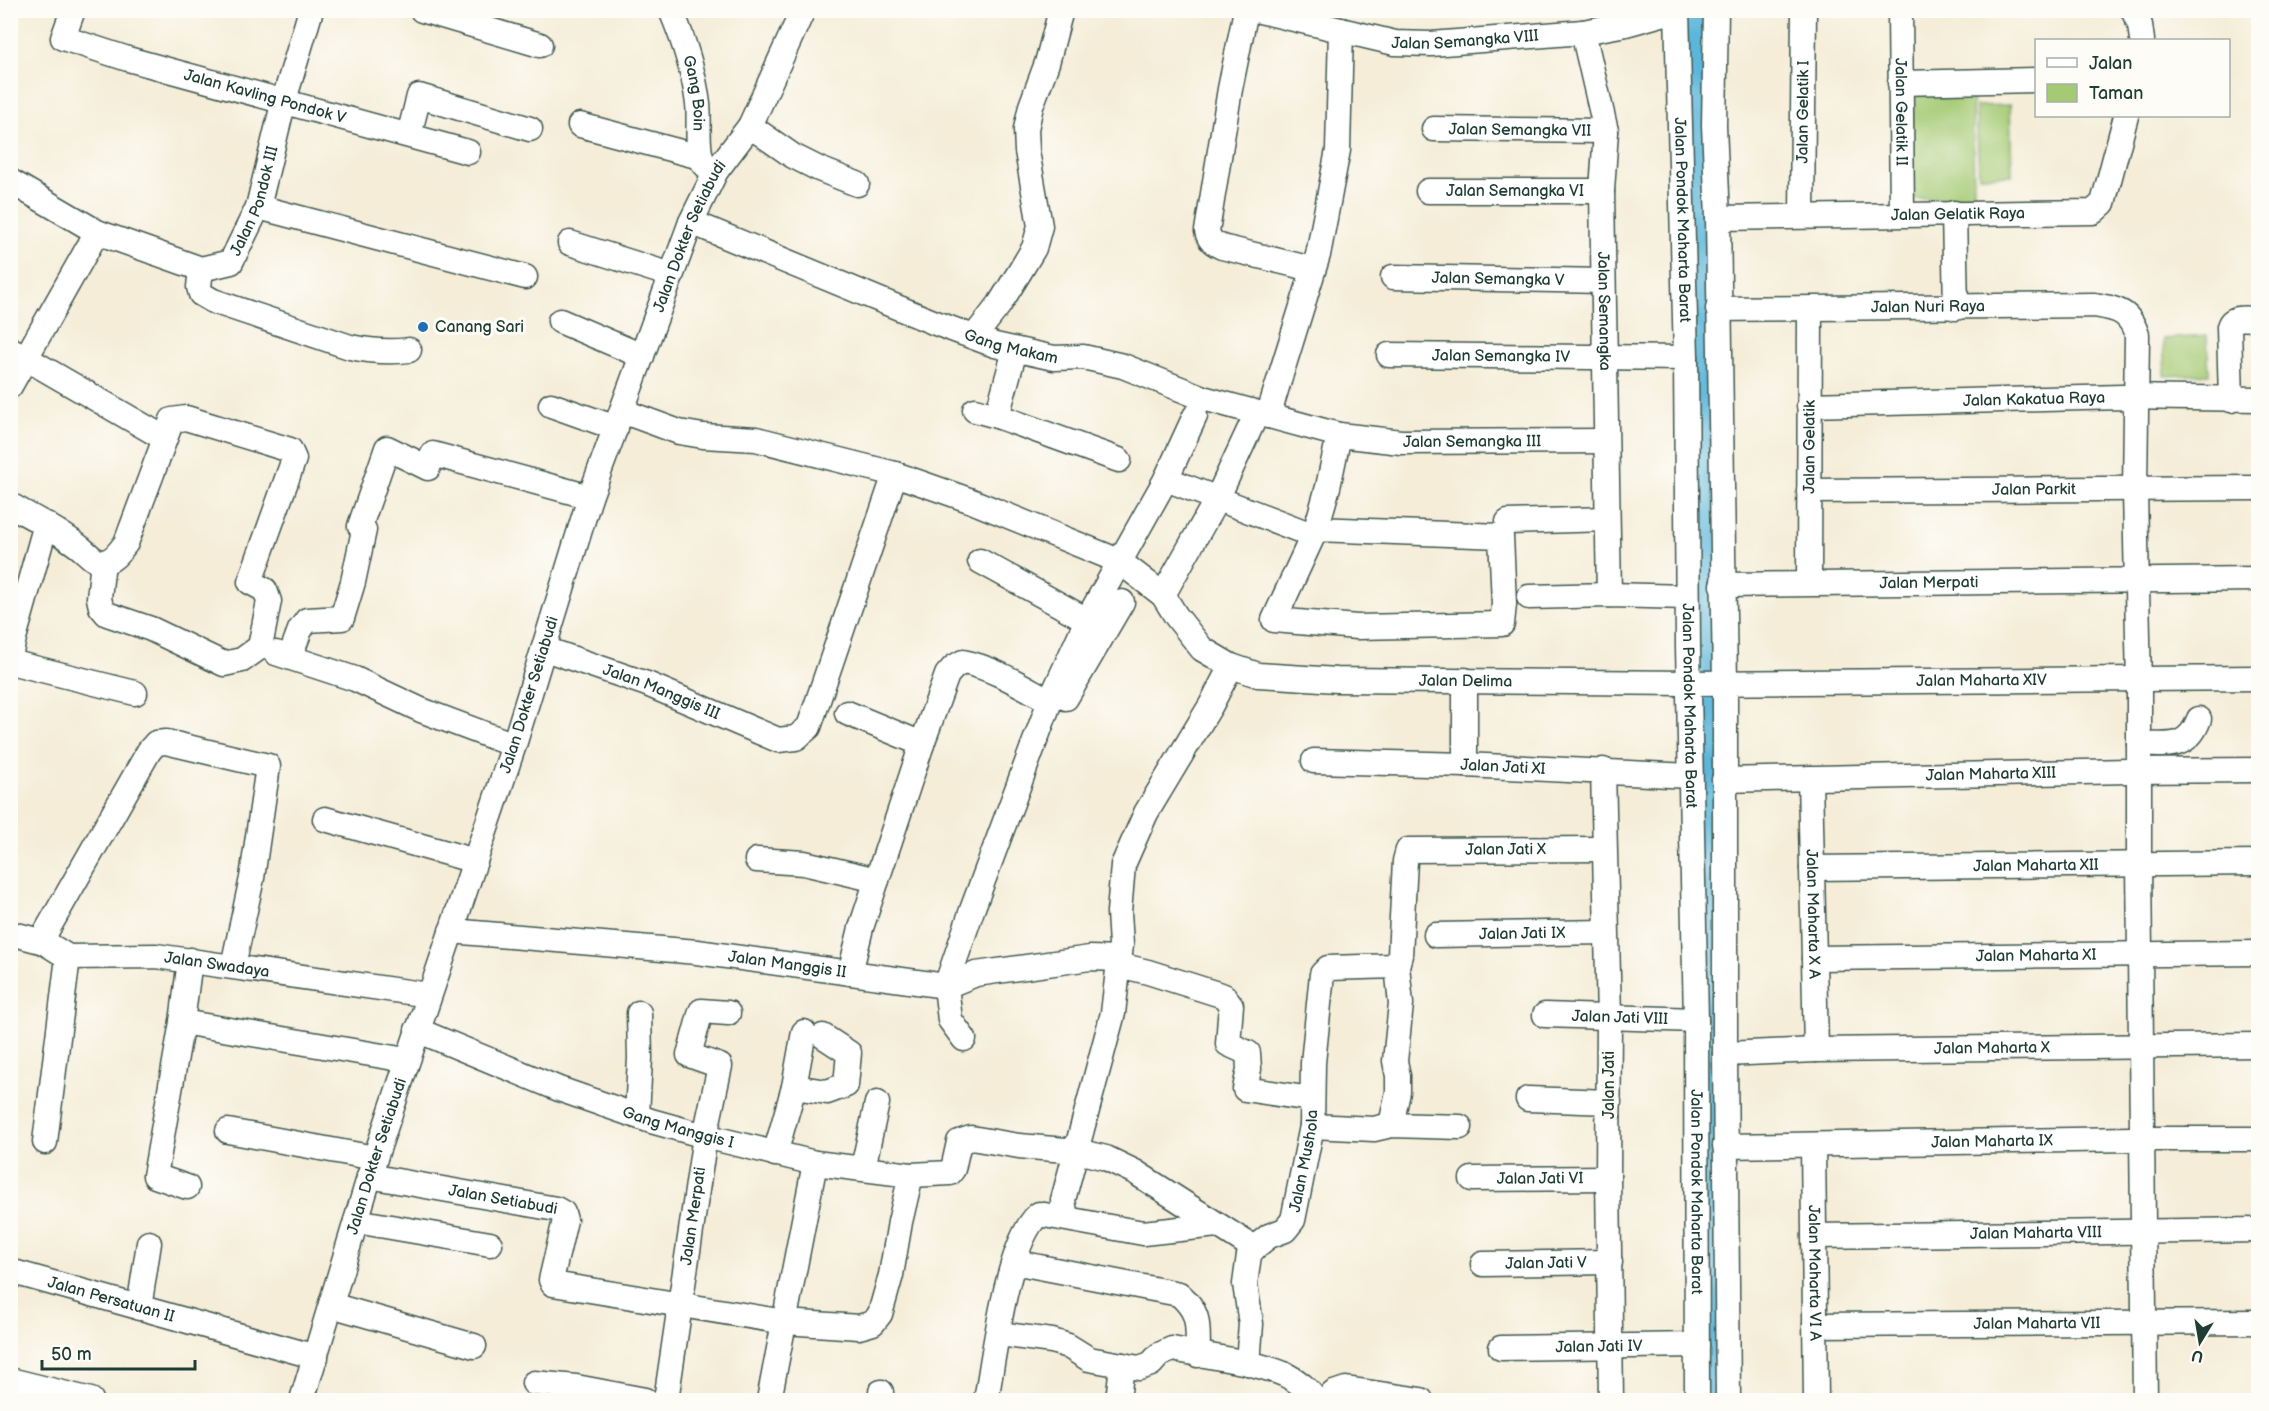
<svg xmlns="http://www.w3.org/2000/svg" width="2269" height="1411" viewBox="0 0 2269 1411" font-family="'Balsamiq Sans',sans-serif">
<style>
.green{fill:#a5ca74;stroke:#628454;stroke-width:1.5}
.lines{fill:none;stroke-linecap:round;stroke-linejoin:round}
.river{stroke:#5cb5da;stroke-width:36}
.minor-casing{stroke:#3f574d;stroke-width:27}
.minor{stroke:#fff;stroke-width:24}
.poi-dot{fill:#1f6fb2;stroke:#fdfcf7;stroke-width:2}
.labels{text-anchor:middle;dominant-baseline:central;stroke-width:6;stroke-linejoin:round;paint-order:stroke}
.street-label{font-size:16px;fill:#1f3d34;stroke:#fdfcf7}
.poi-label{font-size:16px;fill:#1f3d34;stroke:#fdfcf7;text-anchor:start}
</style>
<rect width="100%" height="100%" fill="#fdfcf7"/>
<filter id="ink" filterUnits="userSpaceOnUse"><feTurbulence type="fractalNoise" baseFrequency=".0167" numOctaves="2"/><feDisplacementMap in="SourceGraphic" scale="12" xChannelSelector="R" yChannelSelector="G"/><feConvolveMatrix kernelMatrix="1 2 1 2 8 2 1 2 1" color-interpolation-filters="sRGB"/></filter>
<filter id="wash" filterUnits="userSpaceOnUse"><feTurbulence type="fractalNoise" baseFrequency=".008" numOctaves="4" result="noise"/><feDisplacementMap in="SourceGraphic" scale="24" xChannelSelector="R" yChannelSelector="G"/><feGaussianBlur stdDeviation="1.35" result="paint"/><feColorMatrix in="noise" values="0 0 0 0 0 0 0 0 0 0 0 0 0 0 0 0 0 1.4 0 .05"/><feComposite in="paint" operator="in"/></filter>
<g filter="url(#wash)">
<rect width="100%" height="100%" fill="#f5edd8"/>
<path class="green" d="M1972,79L1974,198L1913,199L1911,80Z
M2010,105L2012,175L1979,176L1976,106Z
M2207,336L2209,374L2165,376L2163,339Z"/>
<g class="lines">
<path class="river" d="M1698,10L1709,547L1715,1400"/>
</g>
</g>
<g filter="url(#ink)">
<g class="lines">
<defs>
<g id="minor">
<path id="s1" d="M73,10L63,38L128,59L468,152"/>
<path d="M422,10L540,45"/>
<path id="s2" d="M671,10C684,41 694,71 698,104C700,120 696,146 702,160C705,167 709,168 716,171"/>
<path d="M1246,10L1230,89L1207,231C1209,240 1213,243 1222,247L1312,269"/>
<path id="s3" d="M1256,10L1395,43L1431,44L1583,32L1626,24L1676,10"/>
<path id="s4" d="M1677,10L1686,358L1688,647L1696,1020L1697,1400"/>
<path d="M1716,10L1714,125L1718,218L1725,683V1054L1728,1400"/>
<path id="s5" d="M1900,10L1902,214"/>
<path d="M2133,10L2140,25L2142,40"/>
<path id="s6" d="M1583,32L1606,131L1602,191L1609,595"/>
<path d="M1900,83L2036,80"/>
<path d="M580,125L700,157"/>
<path d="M750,126L793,156L819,169L857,184"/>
<path id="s7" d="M1434,129L1606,131"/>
<path d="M409,135L419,96L530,129"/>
<path id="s8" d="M10,181L97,232L201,269L231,262L258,207L284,100L311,10"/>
<path id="s9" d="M1428,191H1602"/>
<path d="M258,207L525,277"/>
<path d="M1954,213L1956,308"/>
<path id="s10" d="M1802,216L1804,10"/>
<path id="s11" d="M1718,218L2093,212L2103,203L2126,116"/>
<path id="s12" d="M691,222L933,322L995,345L1054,358L1083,357L1123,366L1203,398L1339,435L1401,442L1605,441"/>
<path d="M570,243L671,275"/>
<path d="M201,269L199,287L201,294L213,301L350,347C370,351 388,353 409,350"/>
<path id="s13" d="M1393,277L1603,281"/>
<path id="s14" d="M1718,309L2094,305C2117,309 2129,310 2137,335L2135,490L2139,687V865L2145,1400"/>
<path d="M560,321L642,356"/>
<path d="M974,337L999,305L1019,273L1034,248L1040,226L1027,151L1026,129L1031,106L1047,63L1061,10"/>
<path d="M10,349L164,438"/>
<path id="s15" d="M1389,355L1686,358"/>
<path d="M10,386L97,232"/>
<path d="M2231,400L2229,327C2232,315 2248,319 2258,319"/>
<path d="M551,405L616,428"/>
<path id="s16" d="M1809,405L2122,397L2258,399"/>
<path d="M975,410L997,416L1119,460"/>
<path id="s17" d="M622,411L679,432L703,436L756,439L895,474L969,500L1119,561L1163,595L1176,616L1202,649L1231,666L1258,675L1337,680L1689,683L2258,678"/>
<path d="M997,416L1015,350"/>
<path d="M1268,416L1318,255L1338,150L1341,30"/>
<path d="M1166,479L1312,535"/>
<path id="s18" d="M1809,491L2258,488"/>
<path d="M10,505C35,519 60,531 82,549C88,554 94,561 101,562C112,563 120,551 126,543L172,420L186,418L290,450L294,459L250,582L265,590L269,601L260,647"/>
<path d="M1508,522L1607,519"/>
<path d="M1316,529L1501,536L1504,604L1502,624L1357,627L1274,620L1316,529L1328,487L1339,435"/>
<path d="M980,561L1087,620"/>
<path d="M103,562L99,598L101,607L107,614L151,629L224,664L242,660L260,647"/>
<path id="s19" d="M1809,583L1810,309"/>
<path id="s20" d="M1722,585L2258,579"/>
<path d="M1163,595L1217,499L1257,413"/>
<path d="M1529,597L1609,595L1687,597"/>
<path id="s21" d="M545,649L647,684L778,740L796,738L809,727L895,474"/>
<path d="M276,653L355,679L421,710L514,745"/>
<path d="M10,657L14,638L46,524"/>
<path d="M290,657L300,630L307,620L342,618L353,582L364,530L360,526L387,448L428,468L433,454L590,497"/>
<path d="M10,662L135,693"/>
<path d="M1066,698L1122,602"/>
<path d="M847,713L922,744"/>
<path d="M2139,744C2167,745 2188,750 2199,719"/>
<path id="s22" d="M1314,761L1465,765L1690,776"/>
<path d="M1465,765V680"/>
<path d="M1603,770L1609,1017L1608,1178L1611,1400"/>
<path id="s23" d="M1810,778L1816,1050"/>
<path id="s24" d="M1724,780L2128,771L2258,770"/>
<path d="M325,819L475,861"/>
<path d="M757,860L804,863L877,880"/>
<path id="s25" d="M1812,868L2258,863"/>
<path id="s26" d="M451,931L697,952L946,986L976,974L1090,958L1120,959"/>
<path id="s27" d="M10,933L44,942L68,957L156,956L429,995"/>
<path id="s28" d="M1436,935L1606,932"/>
<path d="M44,942L46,932L149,751L156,743L166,742L268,766L252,878L233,966"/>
<path id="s29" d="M1814,958L2258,953"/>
<path d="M1119,965L1148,972L1224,996L1231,1005L1228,1044L1248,1053L1249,1069L1245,1089L1311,1099"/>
<path d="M850,973L861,928L922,744L947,675L954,667L963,662C994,668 1022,686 1050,701"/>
<path id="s30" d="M1545,1015L1696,1020"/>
<path d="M182,1022L406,1060"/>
<path id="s31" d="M417,1030L559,1089L651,1121L705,1136L815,1163L911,1175L950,1173L953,1169L959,1142L971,1138L1019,1146L1077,1151L1106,1158L1135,1172L1254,1248"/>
<path d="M964,1039L950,1020L946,986L972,910L1050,701L1087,620L1166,479L1195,416"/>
<path id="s32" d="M1725,1054L1816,1050L2258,1045"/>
<path d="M794,1087L804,1032"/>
<path d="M1528,1099L1609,1102"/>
<path d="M637,1116L640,1058L639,1013"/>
<path id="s33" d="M1391,1125L1398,1092V1076L1395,1061L1401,1004L1397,966L1400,955L1405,861L1408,850L1604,849"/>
<path d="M1312,1126L1374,1129L1391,1125L1460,1127"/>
<path d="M228,1131L375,1158"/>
<path d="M45,1142L68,957"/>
<path id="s34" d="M1813,1145L1816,1400"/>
<path id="s35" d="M1725,1146L2132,1139H2258"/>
<path d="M775,1154L794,1087L827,1092L846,1085L849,1053L823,1036"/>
<path d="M863,1168L877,1103"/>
<path id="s36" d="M369,1176L556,1209L563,1213L565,1220L551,1280L553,1284L785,1322L859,1327L873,1323L880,1314L891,1275L900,1222L911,1175"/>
<path id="s37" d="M1472,1179L1608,1178"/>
<path d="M187,1187L155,1176L182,1022L190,960"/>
<path d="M1066,1218L1063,1200L1113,1013L1121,945L1119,912L1123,865L1146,813L1211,705L1231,666"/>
<path d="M356,1221L490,1244"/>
<path id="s38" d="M1814,1236L2258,1230"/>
<path id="s39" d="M1483,1264L1610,1262"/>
<path d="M1013,1266L1024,1264L1179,1294C1202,1314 1197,1327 1198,1355"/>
<path id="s40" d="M10,1271L316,1357"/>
<path d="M331,1305L474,1346"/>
<path d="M139,1308L149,1243"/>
<path id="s41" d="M1815,1325L2258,1322"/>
<path d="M999,1334L1052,1341L1068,1346L1089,1359L1139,1368L1151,1364L1159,1355L1172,1349L1248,1363"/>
<path id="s42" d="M1501,1348L1697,1345"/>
<path d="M10,1380L91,1400"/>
<path d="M534,1383L576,1387L645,1400"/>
<path id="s43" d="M302,1400L375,1158L514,745L590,497L691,222L716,171L750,126L803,10"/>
<path id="s44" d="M666,1400L705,1136L720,1066L689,1055L701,1011L728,1013"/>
<path d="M769,1400L815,1163"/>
<path d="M880,1400L881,1392"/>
<path d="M986,1400C994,1357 1007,1241 1039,1214L1143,1233L1217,1225"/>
<path d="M1118,1400L1122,1365"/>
<path id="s45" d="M1316,1400C1297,1375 1278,1371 1248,1363L1251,1324L1245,1284L1249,1255L1254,1248L1269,1236L1285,1230L1293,1220L1312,1126L1313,1063L1322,974L1328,968L1397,966"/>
<path d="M1326,1400L1334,1393L1346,1389L1421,1400"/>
</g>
</defs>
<use href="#minor" class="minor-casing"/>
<use href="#minor" class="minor"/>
</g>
</g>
<circle class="poi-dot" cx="423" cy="327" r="6"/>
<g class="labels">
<g class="street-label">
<text stroke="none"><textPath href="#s3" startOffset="213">Jalan Semangka VIII</textPath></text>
<text stroke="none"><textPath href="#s2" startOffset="87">Gang Boin</textPath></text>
<text stroke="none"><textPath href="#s1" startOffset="240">Jalan Kavling Pondok V</textPath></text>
<text stroke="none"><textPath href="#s5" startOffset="102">Jalan Gelatik II</textPath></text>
<text stroke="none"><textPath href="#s10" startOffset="104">Jalan Gelatik I</textPath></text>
<text stroke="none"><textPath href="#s7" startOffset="86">Jalan Semangka VII</textPath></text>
<text stroke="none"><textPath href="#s9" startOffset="87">Jalan Semangka VI</textPath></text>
<text stroke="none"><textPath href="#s8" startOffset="308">Jalan Pondok III</textPath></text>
<text stroke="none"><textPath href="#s11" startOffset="240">Jalan Gelatik Raya</textPath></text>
<text stroke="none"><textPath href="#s4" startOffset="210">Jalan Pondok Maharta Barat</textPath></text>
<text stroke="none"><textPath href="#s43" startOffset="1227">Jalan Dokter Setiabudi</textPath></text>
<text stroke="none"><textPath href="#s13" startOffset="105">Jalan Semangka V</textPath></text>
<text stroke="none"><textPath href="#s14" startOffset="210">Jalan Nuri Raya</textPath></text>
<text stroke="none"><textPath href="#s6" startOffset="282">Jalan Semangka</textPath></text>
<text stroke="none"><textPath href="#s12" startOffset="344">Gang Makam</textPath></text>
<text stroke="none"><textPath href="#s15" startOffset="112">Jalan Semangka IV</textPath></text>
<text stroke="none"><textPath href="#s16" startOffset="225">Jalan Kakatua Raya</textPath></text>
<text stroke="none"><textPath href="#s12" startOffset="819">Jalan Semangka III</textPath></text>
<text stroke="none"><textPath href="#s19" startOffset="136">Jalan Gelatik</textPath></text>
<text stroke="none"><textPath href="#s18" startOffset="225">Jalan Parkit</textPath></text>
<text stroke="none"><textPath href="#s20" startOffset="207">Jalan Merpati</textPath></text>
<text stroke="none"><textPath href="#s17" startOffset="914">Jalan Delima</textPath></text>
<text stroke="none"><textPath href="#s17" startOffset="1430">Jalan Maharta XIV</textPath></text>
<text stroke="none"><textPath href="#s21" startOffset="124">Jalan Manggis III</textPath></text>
<text stroke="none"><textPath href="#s43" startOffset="741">Jalan Dokter Setiabudi</textPath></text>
<text stroke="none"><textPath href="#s4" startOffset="696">Jalan Pondok Maharta Barat</textPath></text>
<text stroke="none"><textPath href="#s22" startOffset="189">Jalan Jati XI</textPath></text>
<text stroke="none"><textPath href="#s24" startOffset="267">Jalan Maharta XIII</textPath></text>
<text stroke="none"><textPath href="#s33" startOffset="375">Jalan Jati X</textPath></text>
<text stroke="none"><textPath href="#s25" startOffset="224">Jalan Maharta XII</textPath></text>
<text stroke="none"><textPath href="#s23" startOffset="136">Jalan Maharta X A</textPath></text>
<text stroke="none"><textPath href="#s28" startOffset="86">Jalan Jati IX</textPath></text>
<text stroke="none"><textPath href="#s29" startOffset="222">Jalan Maharta XI</textPath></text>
<text stroke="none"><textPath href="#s26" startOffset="338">Jalan Manggis II</textPath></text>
<text stroke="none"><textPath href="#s27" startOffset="213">Jalan Swadaya</textPath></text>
<text stroke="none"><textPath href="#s30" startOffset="75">Jalan Jati VIII</textPath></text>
<text stroke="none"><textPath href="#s32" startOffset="267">Jalan Maharta X</textPath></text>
<text transform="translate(1609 1085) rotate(-90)">Jalan Jati</text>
<text stroke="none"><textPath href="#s31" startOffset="279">Gang Manggis I</textPath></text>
<text stroke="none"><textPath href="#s35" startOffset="267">Jalan Maharta IX</textPath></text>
<text stroke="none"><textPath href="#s43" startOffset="255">Jalan Dokter Setiabudi</textPath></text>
<text stroke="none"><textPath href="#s45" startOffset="306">Jalan Mushola</textPath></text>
<text stroke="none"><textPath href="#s37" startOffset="68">Jalan Jati VI</textPath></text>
<text stroke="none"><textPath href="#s4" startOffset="1182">Jalan Pondok Maharta Barat</textPath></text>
<text stroke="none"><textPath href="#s36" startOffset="136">Jalan Setiabudi</textPath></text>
<text stroke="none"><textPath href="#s44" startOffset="186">Jalan Merpati</textPath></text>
<text stroke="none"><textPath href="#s38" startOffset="222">Jalan Maharta VIII</textPath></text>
<text stroke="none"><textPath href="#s39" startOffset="63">Jalan Jati V</textPath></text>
<text stroke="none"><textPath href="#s34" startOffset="128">Jalan Maharta VI A</textPath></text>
<text stroke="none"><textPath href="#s40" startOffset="105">Jalan Persatuan II</textPath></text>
<text stroke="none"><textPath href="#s41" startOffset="222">Jalan Maharta VII</textPath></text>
<text stroke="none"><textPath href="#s42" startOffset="98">Jalan Jati IV</textPath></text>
</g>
<g class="poi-label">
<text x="435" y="327">Canang Sari</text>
</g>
</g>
<rect width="2269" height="1411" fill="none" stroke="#fdfcf7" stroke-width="36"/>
<rect x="2035" y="39" width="195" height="78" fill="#fdfcf7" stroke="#a4b0a9" stroke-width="1.5"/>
<rect x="2047" y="58" width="30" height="9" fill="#ffffff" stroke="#a4b0a9" stroke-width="1.5"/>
<text x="2089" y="69" font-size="18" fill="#1f3d34">Jalan</text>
<rect x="2047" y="84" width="30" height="18" fill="#a5ca74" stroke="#a4b0a9" stroke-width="1.5"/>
<text x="2089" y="99" font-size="18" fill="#1f3d34">Taman</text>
<g transform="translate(2200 1342) rotate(191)" stroke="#fdfcf7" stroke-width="4.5" paint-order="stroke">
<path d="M0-4.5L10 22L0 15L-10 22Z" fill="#1f3d34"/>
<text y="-9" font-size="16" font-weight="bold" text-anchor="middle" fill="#1f3d34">U</text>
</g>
<path d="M42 1360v9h153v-9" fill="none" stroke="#1f3d34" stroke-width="3"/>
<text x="51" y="1360" font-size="18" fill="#1f3d34" stroke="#fdfcf7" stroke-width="4.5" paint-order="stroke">50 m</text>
</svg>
